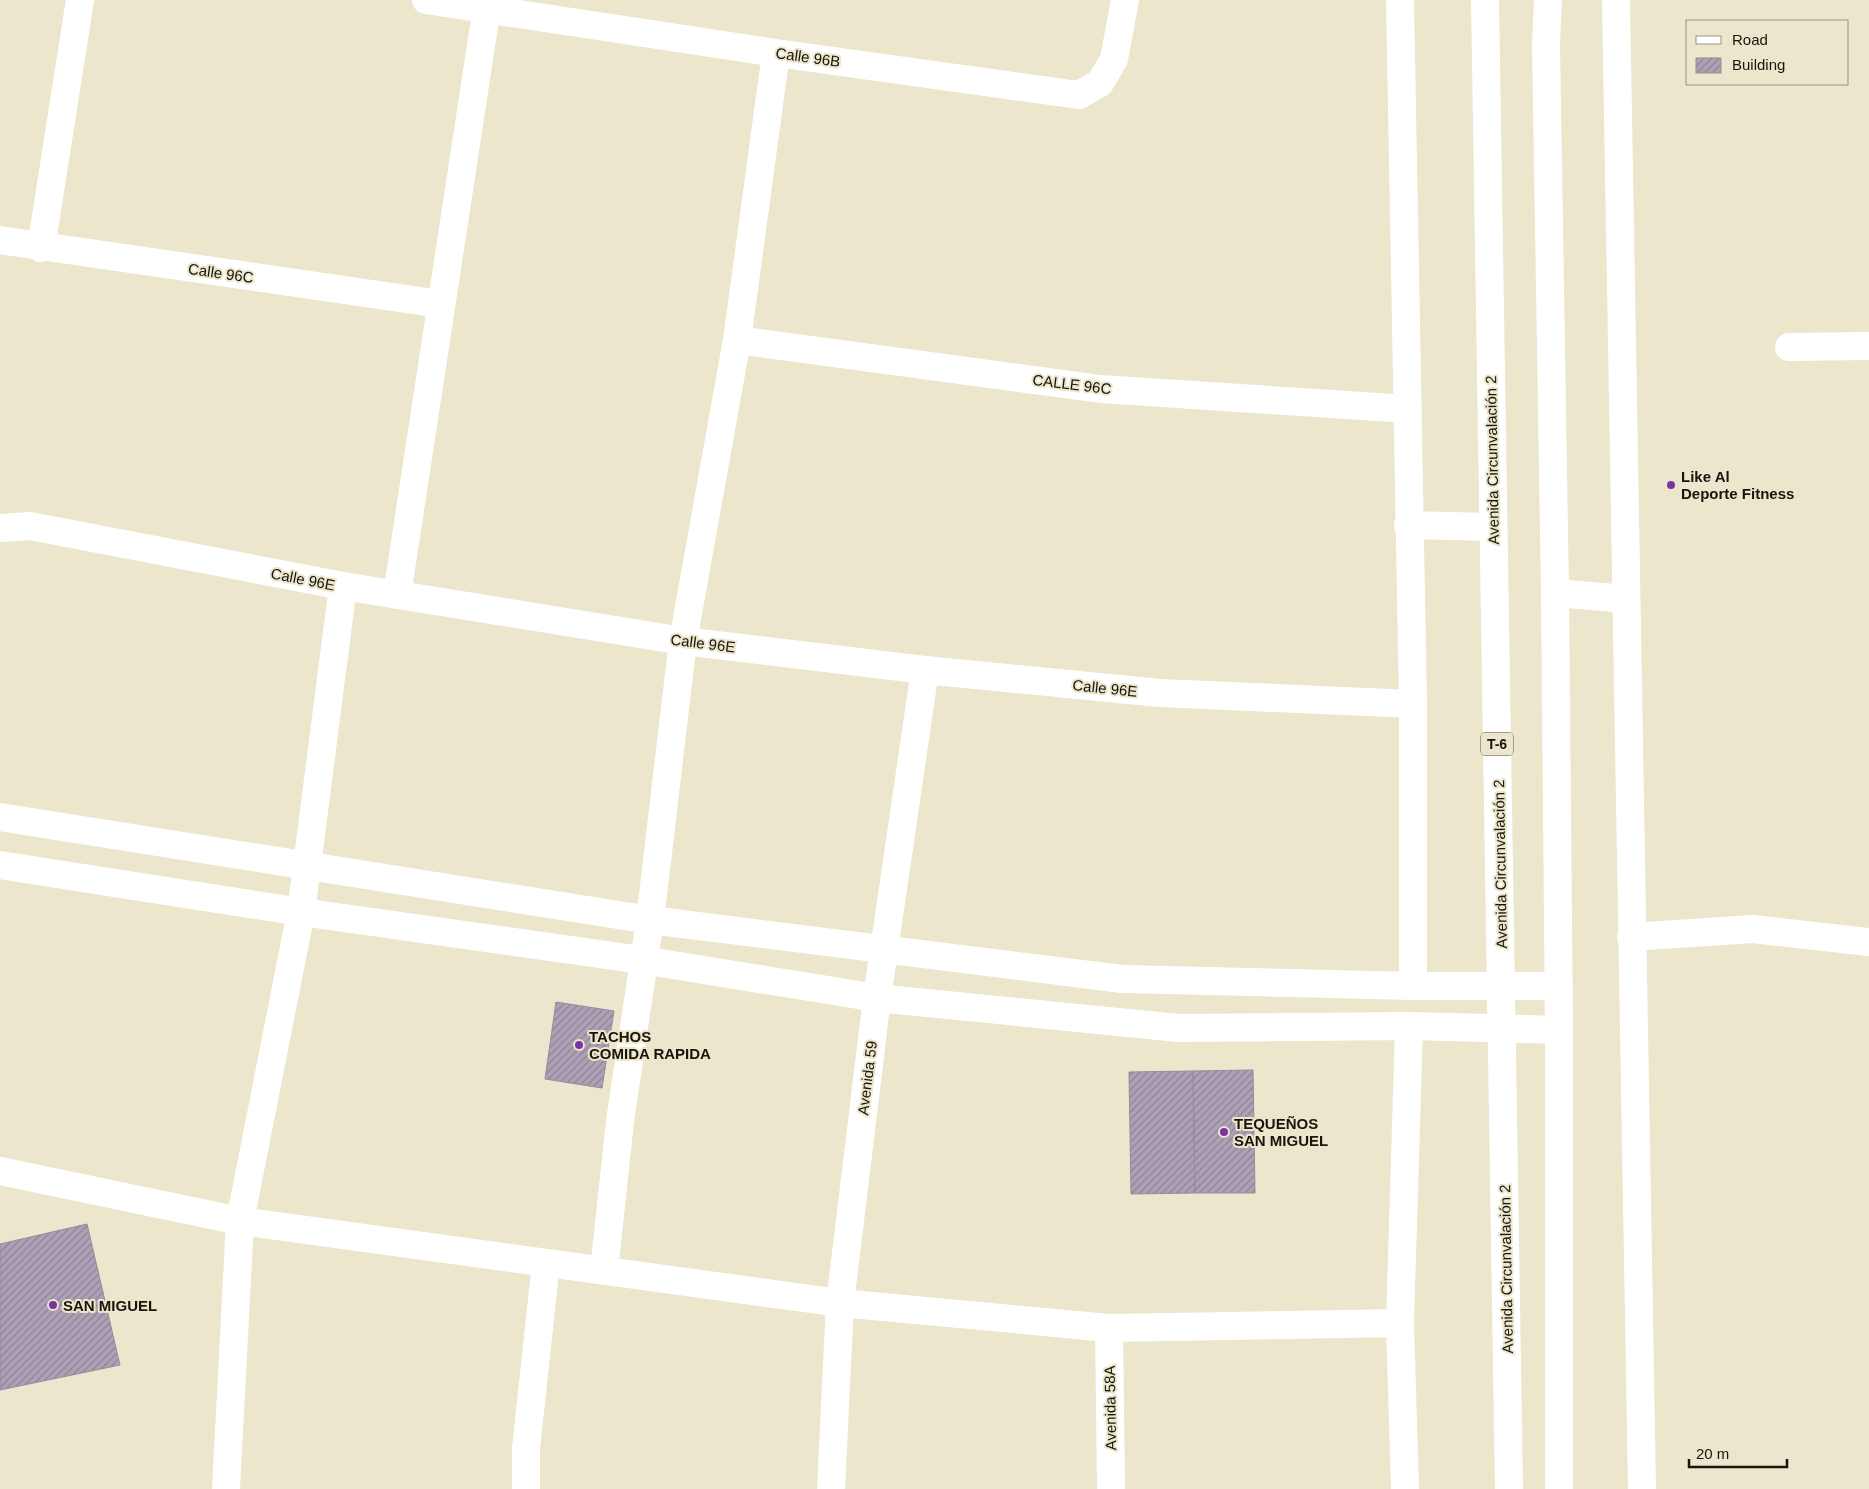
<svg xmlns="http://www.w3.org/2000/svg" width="1869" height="1489" viewBox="0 0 1869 1489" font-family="Arial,sans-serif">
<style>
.building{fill:url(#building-hatch);stroke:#988aa0}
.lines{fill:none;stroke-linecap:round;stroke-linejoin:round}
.street{stroke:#fff;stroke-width:28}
.highway{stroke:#fff;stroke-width:28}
.poi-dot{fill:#7d31a2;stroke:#ece6cc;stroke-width:2}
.labels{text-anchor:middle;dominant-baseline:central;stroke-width:4;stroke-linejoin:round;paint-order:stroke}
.shield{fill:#ece6cc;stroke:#575446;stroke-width:1}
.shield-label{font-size:14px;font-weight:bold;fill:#17150c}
.street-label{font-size:15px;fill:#17150c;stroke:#ece6cc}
.poi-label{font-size:15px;font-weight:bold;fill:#17150c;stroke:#ece6cc;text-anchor:start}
</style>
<defs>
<pattern id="building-hatch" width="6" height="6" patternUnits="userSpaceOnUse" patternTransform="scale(1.25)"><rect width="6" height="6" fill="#aea1b7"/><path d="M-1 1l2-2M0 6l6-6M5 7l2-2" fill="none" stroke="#8d8293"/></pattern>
</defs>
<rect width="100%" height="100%" fill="#ece6cc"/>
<path class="building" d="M556,1002L614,1011L602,1088L545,1079Z
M1253,1070L1255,1193H1195L1193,1071Z
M1193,1071L1195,1193L1131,1194L1129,1072Z
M87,1224L120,1365L0,1390V1244Z"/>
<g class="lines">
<path class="street" d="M426,0L776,53L1079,95L1100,83L1114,59L1125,0
M1400,0L1413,704V986
M1616,0L1642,1489
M0,240L441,304
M41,248L80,0
M737,340L1101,389L1408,409
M1789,347L1869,346
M1408,525L1493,527
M0,528L30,526L343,586L683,641L925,670L1160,693L1413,704
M1555,593L1626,599
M397,595L488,0
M0,817L650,920L1122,979L1413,986H1558
M0,865L301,912L642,960L877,998L1179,1028L1409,1026L1559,1030
M1631,937L1752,929L1869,942
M0,1171L240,1221L840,1303L1109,1328L1400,1323
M604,1271L620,1121L650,920L683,641L737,340L776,53
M1109,1328L1111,1489
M226,1489L240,1221L301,912L343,586
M526,1489V1448L546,1263
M831,1489L840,1303L877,998L925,670
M1405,1489L1400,1323L1409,1026"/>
<path class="highway" d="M1485,0L1509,1489
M1548,0L1546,45L1555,593L1559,1030V1489"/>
</g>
<g class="poi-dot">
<circle cx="1671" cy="485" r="5"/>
<circle cx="579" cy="1045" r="5"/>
<circle cx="1224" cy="1132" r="5"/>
<circle cx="53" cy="1305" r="5"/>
</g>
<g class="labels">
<rect class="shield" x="1481" y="732.5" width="32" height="23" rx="4"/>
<g class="shield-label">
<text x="1497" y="744">T-6</text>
</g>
<g class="street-label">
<text transform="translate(808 57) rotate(8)">Calle 96B</text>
<text transform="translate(221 273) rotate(8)">Calle 96C</text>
<text transform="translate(1072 384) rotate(7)">CALLE 96C</text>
<text transform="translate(1492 460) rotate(-91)">Avenida Circunvalación 2</text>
<text transform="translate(303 579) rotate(11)">Calle 96E</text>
<text transform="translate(703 643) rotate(7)">Calle 96E</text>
<text transform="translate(1105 688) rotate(6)">Calle 96E</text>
<text transform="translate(1500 864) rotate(-91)">Avenida Circunvalación 2</text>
<text transform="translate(867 1078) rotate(-83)">Avenida 59</text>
<text transform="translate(1506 1269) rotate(-91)">Avenida Circunvalación 2</text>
<text transform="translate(1110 1408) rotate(-91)">Avenida 58A</text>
</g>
<g class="poi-label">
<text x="1681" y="476">Like Al<tspan x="1681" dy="17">Deporte Fitness</tspan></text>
<text x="589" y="1036">TACHOS<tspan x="589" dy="17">COMIDA RAPIDA</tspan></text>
<text x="1234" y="1123">TEQUEÑOS<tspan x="1234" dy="17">SAN MIGUEL</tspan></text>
<text x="63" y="1305">SAN MIGUEL</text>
</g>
</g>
<rect x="1686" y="20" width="162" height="65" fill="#ece6cc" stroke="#97927f"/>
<rect x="1696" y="36" width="25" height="8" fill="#ffffff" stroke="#97927f"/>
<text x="1732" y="45" font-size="15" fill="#17150c">Road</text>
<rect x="1696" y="58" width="25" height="15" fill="url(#building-hatch)" stroke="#97927f"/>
<text x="1732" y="70" font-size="15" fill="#17150c">Building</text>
<path d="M1689 1459v8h98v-8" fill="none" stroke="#17150c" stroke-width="2.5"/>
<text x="1696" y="1459" font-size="15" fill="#17150c" stroke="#ece6cc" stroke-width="4" paint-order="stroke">20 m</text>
</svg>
